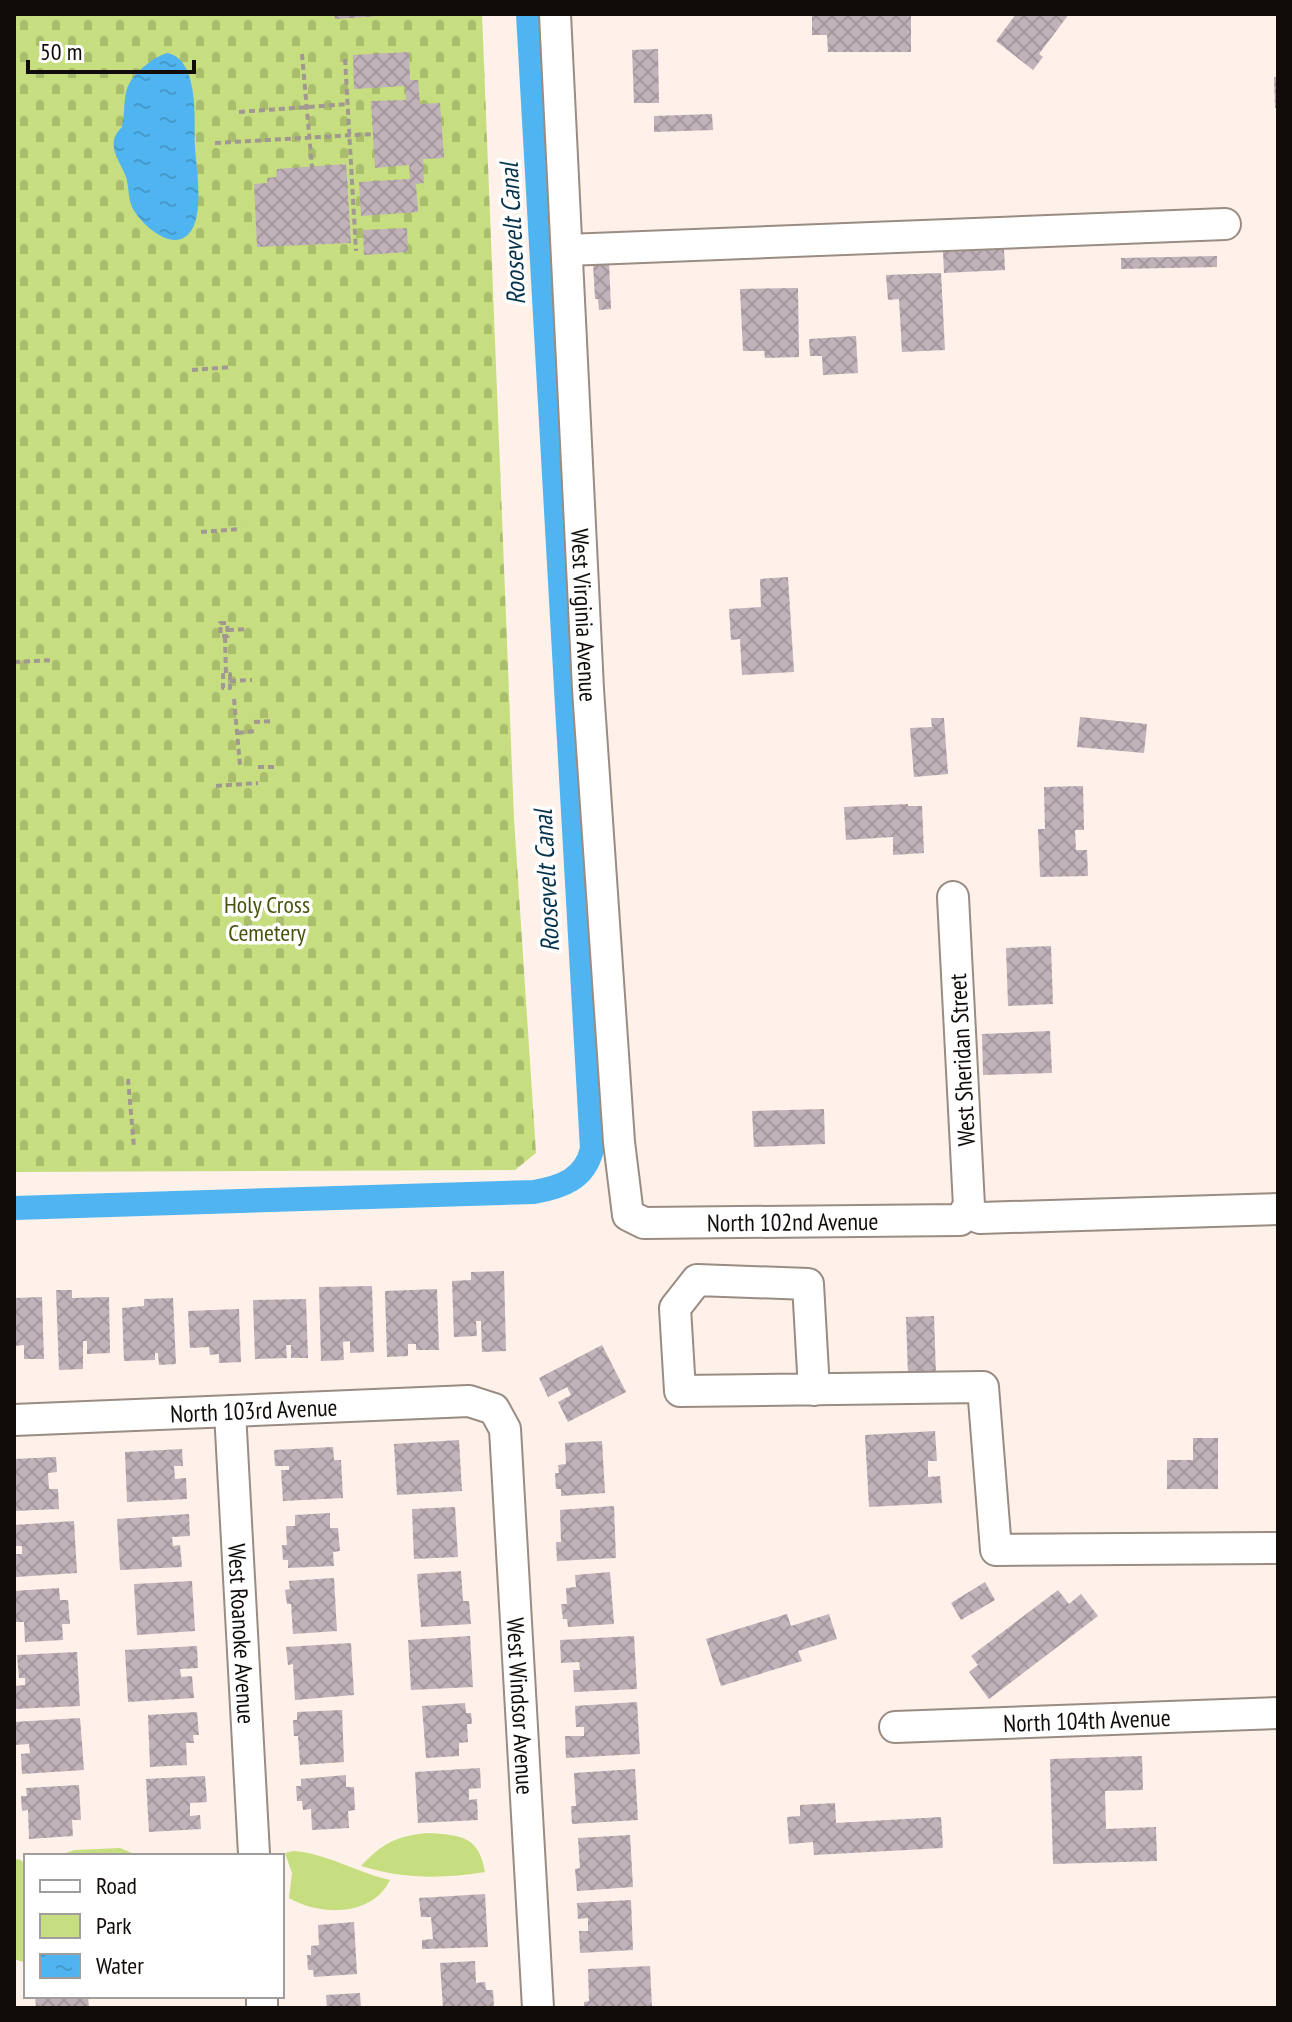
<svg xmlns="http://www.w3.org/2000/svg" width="1292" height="2022" viewBox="0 0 1292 2022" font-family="'PT Sans Narrow',sans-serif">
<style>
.green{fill:#c6de7f}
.cemetery{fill:url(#cemetery-stones)}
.water{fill:url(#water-ripples)}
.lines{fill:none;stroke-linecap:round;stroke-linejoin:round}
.canal{stroke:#4fb4f0;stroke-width:24}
.building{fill:url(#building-cross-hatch)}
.minor-casing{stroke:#998c82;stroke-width:34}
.path{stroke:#a19892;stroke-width:4;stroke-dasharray:6 4;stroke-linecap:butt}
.minor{stroke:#fff;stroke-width:30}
.labels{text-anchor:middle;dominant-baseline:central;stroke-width:7;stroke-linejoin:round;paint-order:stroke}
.street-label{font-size:24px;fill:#110c09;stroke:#fff}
.park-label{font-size:24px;fill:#46540b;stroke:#fff}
.water-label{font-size:26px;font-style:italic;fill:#06334b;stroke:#fff}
</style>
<defs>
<pattern id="cemetery-stones" width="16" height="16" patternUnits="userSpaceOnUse" patternTransform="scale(2)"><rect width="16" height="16" fill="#c6de7f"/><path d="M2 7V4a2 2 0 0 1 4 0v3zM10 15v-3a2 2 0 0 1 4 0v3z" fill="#a9bd6c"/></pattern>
<pattern id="water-ripples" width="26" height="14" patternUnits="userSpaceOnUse" patternTransform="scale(2)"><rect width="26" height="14" fill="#4fb4f0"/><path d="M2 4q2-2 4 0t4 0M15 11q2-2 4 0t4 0" fill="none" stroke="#449acc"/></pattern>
<pattern id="building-cross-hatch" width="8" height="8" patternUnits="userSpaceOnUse" patternTransform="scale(2)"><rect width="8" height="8" fill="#c1b1b9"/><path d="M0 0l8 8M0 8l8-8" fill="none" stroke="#a5979e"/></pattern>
</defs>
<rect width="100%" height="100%" fill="#fdf1e9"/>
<path class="green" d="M428,1833C461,1835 479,1836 485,1872C442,1879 403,1879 361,1866C383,1843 396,1836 428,1833Z
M120,1848L139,1856H56L75,1850Z
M293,1851C326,1853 358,1873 390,1880C372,1917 320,1916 289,1898L292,1873L285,1853Z
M19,1859L26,1864V1963L14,1959L15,1860Z"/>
<path class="cemetery" d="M14,14H482L514,819L536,1153L515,1170L14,1172Z"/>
<path class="water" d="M167,53C200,59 194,122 195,147C196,168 208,230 181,239C163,245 139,221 132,207C128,198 129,186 126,177C120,160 104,144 122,127C127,103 120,89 139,71C148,63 155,57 167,53Z"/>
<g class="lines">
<path class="canal" d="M14,1208L534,1192C562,1187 585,1179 592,1149L528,14"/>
</g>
<path class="building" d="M334,14H379L380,16L335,19Z
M812,14H911V52H828L827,35H812Z
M1016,14H1069L1039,54L1043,57L1033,70L996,41Z
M658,49L659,103H634L632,50Z
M409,52L410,80H418L420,104L440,103L444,158L423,159L424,183L416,184L418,212L361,216L359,182L410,179L409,165L375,168L371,101L406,100L405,86L354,89L353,55Z
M1274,77H1278V108H1275Z
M712,114L713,130L654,132V116Z
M346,164L351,243L257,247L254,184L267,183V178L276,177L277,169Z
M407,228L408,252L364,255L363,230Z
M1004,249L1005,270L944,273L943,252Z
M1217,256V267L1121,269V258Z
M609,262L611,309L599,310L598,299H595L593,263Z
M941,273L945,350L902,352L899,299L888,300L886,275Z
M798,288L799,357L765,358L764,351H743L740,289Z
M856,336L858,373L823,375L822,356H810L809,339Z
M788,577L794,672L742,675L740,639L731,640L729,609L761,607L760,579Z
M1080,717L1147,724L1144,753L1077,747Z
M931,718H944L948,774L914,777L910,728L932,727Z
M1083,786L1084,830H1075L1076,850H1087L1088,876L1040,877L1038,829H1045L1044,787Z
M908,804V806H922L924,853L893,855V837L846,840L844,807Z
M1051,946L1053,1004L1008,1006L1006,948Z
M1050,1031L1052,1073L983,1075L982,1034Z
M824,1109L825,1144L754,1147L752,1111Z
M504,1271L506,1351L482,1352L481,1321H476L477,1336L454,1337L452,1281L471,1280V1272Z
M372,1286L374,1352L350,1353V1341L343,1342L344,1360L321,1361L319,1287Z
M437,1289L439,1350H416V1344H408V1356L387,1357L385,1291Z
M56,1290H72V1298L109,1297L110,1353L87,1354V1341H83V1369L59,1370Z
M42,1297L44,1359H24V1345L14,1346V1298Z
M173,1298L176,1364L159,1365L158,1353H155V1360L124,1361L122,1308L144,1306V1299Z
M306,1299L308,1358H291V1345H286L287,1358L255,1359L253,1300Z
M239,1309L241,1362L219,1363V1354L210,1355L209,1347L190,1348L188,1311Z
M934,1316L936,1374L908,1375L906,1317Z
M602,1345L626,1392L568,1422L558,1402L571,1395L567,1387L548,1397L539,1378Z
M935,1431L937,1461H928V1477L940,1476L942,1503L869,1507L865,1435Z
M1193,1438H1218V1489H1167V1460H1193Z
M459,1440L462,1491L397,1495L394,1444Z
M602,1441L605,1493L561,1496V1489H556L555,1473H559L558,1465L566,1464L565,1443Z
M333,1447L334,1460H341L343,1498L283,1501L281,1470H289V1466H275L274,1450Z
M182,1449L183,1466H174L175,1479L186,1478L187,1499L127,1502L125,1452Z
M56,1457L57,1472L48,1473L49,1489H58L59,1509L14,1511V1459Z
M614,1506L616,1558L557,1561L556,1542H561L560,1510Z
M455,1507L458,1557L414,1559L412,1509Z
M330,1513V1528H338L340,1551L333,1552L334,1566L288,1568V1560H283L282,1545H287L286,1526H295V1515Z
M189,1514L190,1536L172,1537L173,1546L180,1545L182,1567L120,1570L117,1519Z
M74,1521L77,1573L16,1577L15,1554H22V1546H14V1525Z
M461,1571L463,1601H469L471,1624L421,1627L417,1574Z
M610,1572L614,1624L568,1627L567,1619H563L561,1604H567L566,1588L576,1587L575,1575Z
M334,1578L337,1631L293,1634L291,1604H287L285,1590L290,1589L289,1581Z
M192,1581L195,1631L137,1635L134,1584Z
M985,1582L995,1600L961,1620L951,1603Z
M59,1588L60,1600H68L70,1624H62L63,1640L25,1642L24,1622H16L14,1614V1591Z
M1058,1590L1069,1604L1081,1594L1098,1616L989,1699L969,1672L978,1665L971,1656Z
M787,1614L791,1626L829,1614L837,1639L798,1651L802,1661L721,1686L706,1639Z
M470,1636L473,1687L411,1690L408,1640Z
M634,1636L637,1689L574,1692L573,1670H580L579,1662L561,1663L560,1640Z
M351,1643L354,1695L295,1700L293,1664L288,1665L286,1647Z
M197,1646L198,1668L180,1669L181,1677L192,1676L194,1698L128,1702L125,1650Z
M77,1652L80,1706L14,1709V1686L25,1685V1678H19L17,1655Z
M637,1702L640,1754L566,1758L565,1736H584V1727H576L575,1706Z
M465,1703L466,1713H471L472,1724H467L468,1742L459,1743V1756L426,1758L422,1706Z
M342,1710L344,1762L300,1765L298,1736H294L293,1720H297V1712Z
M197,1712L199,1735H193L194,1743H186L187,1765L150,1767L148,1715Z
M80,1718L84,1770L22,1774L21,1754L30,1753L29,1744L15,1745L14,1722Z
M1142,1756L1143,1790L1105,1791L1106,1829L1156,1827L1157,1861L1053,1864L1050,1759Z
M480,1768L481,1788L469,1789V1800L477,1799L478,1820L418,1823L415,1772Z
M635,1769L638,1820L572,1824L571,1806H576L574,1773Z
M346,1775V1787H354L355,1810L348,1811L349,1828L312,1830L311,1809L303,1810L302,1801H297L296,1786H301V1779Z
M205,1776L207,1802L190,1803V1816L200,1815L201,1829L149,1832L146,1779Z
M79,1785L81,1820H72L73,1836L29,1839L28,1810L22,1811L21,1796H27L26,1788Z
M835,1803L836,1823L941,1817L943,1848L814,1855L813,1842L789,1844L787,1817L800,1816V1805Z
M630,1835L633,1887L577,1891L575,1869L580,1868L578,1838Z
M485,1894L488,1947L422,1949V1940L433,1939L431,1917H421L419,1898Z
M631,1900L633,1950L580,1953L579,1931H588V1918L578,1919L577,1903Z
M354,1922L357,1974L314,1977L313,1970H308L307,1955H311V1946L319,1945L318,1925Z
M475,1961L476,1983L485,1982L486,1990H493L494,2008H443L440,1963Z
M650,1966L652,2008H584V2002L589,2001L588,1969Z
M360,1993L361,2008H327L326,1995Z
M35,1996H88L89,2008H36Z"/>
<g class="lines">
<defs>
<g id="minor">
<path id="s1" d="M555,14L588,689L619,1142L628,1215L644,1223L960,1220L969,1206L953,897"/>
<path d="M567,250L1225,224"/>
<path d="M965,1212L980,1218L1278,1209"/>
<path d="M814,1390L808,1284L697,1280L675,1308L680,1391L983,1387L996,1550L1278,1548"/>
<path id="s2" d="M230,1412L254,1854"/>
<path id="s3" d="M14,1420L469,1401L494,1409L505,1429L538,2008"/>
<path id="s4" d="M895,1727L1278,1713"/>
<path d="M262,1996V2008"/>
</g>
</defs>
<use href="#minor" class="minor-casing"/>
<path class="path" d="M302,54L312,167
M345,59L356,251
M239,112L349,104
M215,143L373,134
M192,370L230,367
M201,532L241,529
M220,623H227L228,636H221Z
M228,630L248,629
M225,637L226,675
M14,662L53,660
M230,674V688H223V675Z
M230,681L252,680
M234,699L240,765
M254,722L273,721
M238,733L255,731
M258,767H276
M216,786L258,783
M128,1079L134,1147"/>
<use href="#minor" class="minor"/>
</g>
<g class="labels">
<g class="street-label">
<text stroke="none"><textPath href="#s1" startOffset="602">West Virginia Avenue</textPath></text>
<text transform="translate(962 1060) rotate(-93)">West Sheridan Street</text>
<text stroke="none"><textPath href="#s1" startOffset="1370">North 102nd Avenue</textPath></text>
<text stroke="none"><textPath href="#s3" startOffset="240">North 103rd Avenue</textPath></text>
<text stroke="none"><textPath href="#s2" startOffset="222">West Roanoke Avenue</textPath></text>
<text stroke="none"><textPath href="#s3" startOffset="782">West Windsor Avenue</textPath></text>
<text stroke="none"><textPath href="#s4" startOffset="192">North 104th Avenue</textPath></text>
</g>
<g class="park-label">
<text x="267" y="904">Holy Cross<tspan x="267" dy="28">Cemetery</tspan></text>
</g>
<g class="water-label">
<text transform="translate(512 234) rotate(-93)">Roosevelt Canal</text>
<text transform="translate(546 881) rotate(-93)">Roosevelt Canal</text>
</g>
</g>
<rect width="1292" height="2022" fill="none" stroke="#110c09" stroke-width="32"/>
<rect x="24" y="1854" width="260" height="144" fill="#ffffff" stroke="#a09e9d" stroke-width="2"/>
<rect x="40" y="1880" width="40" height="12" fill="#ffffff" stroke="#a09e9d" stroke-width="2"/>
<text x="96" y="1894" font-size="24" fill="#110c09">Road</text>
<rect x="40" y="1914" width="40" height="24" fill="#c6de7f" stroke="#a09e9d" stroke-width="2"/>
<text x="96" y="1934" font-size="24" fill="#110c09">Park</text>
<rect x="40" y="1954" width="40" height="24" fill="url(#water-ripples)" stroke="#a09e9d" stroke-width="2"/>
<text x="96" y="1974" font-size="24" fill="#110c09">Water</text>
<path d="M28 60v12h166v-12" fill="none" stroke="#110c09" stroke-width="4"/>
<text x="40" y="60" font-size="24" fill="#110c09" stroke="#ffffff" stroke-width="6" paint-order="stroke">50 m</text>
</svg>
